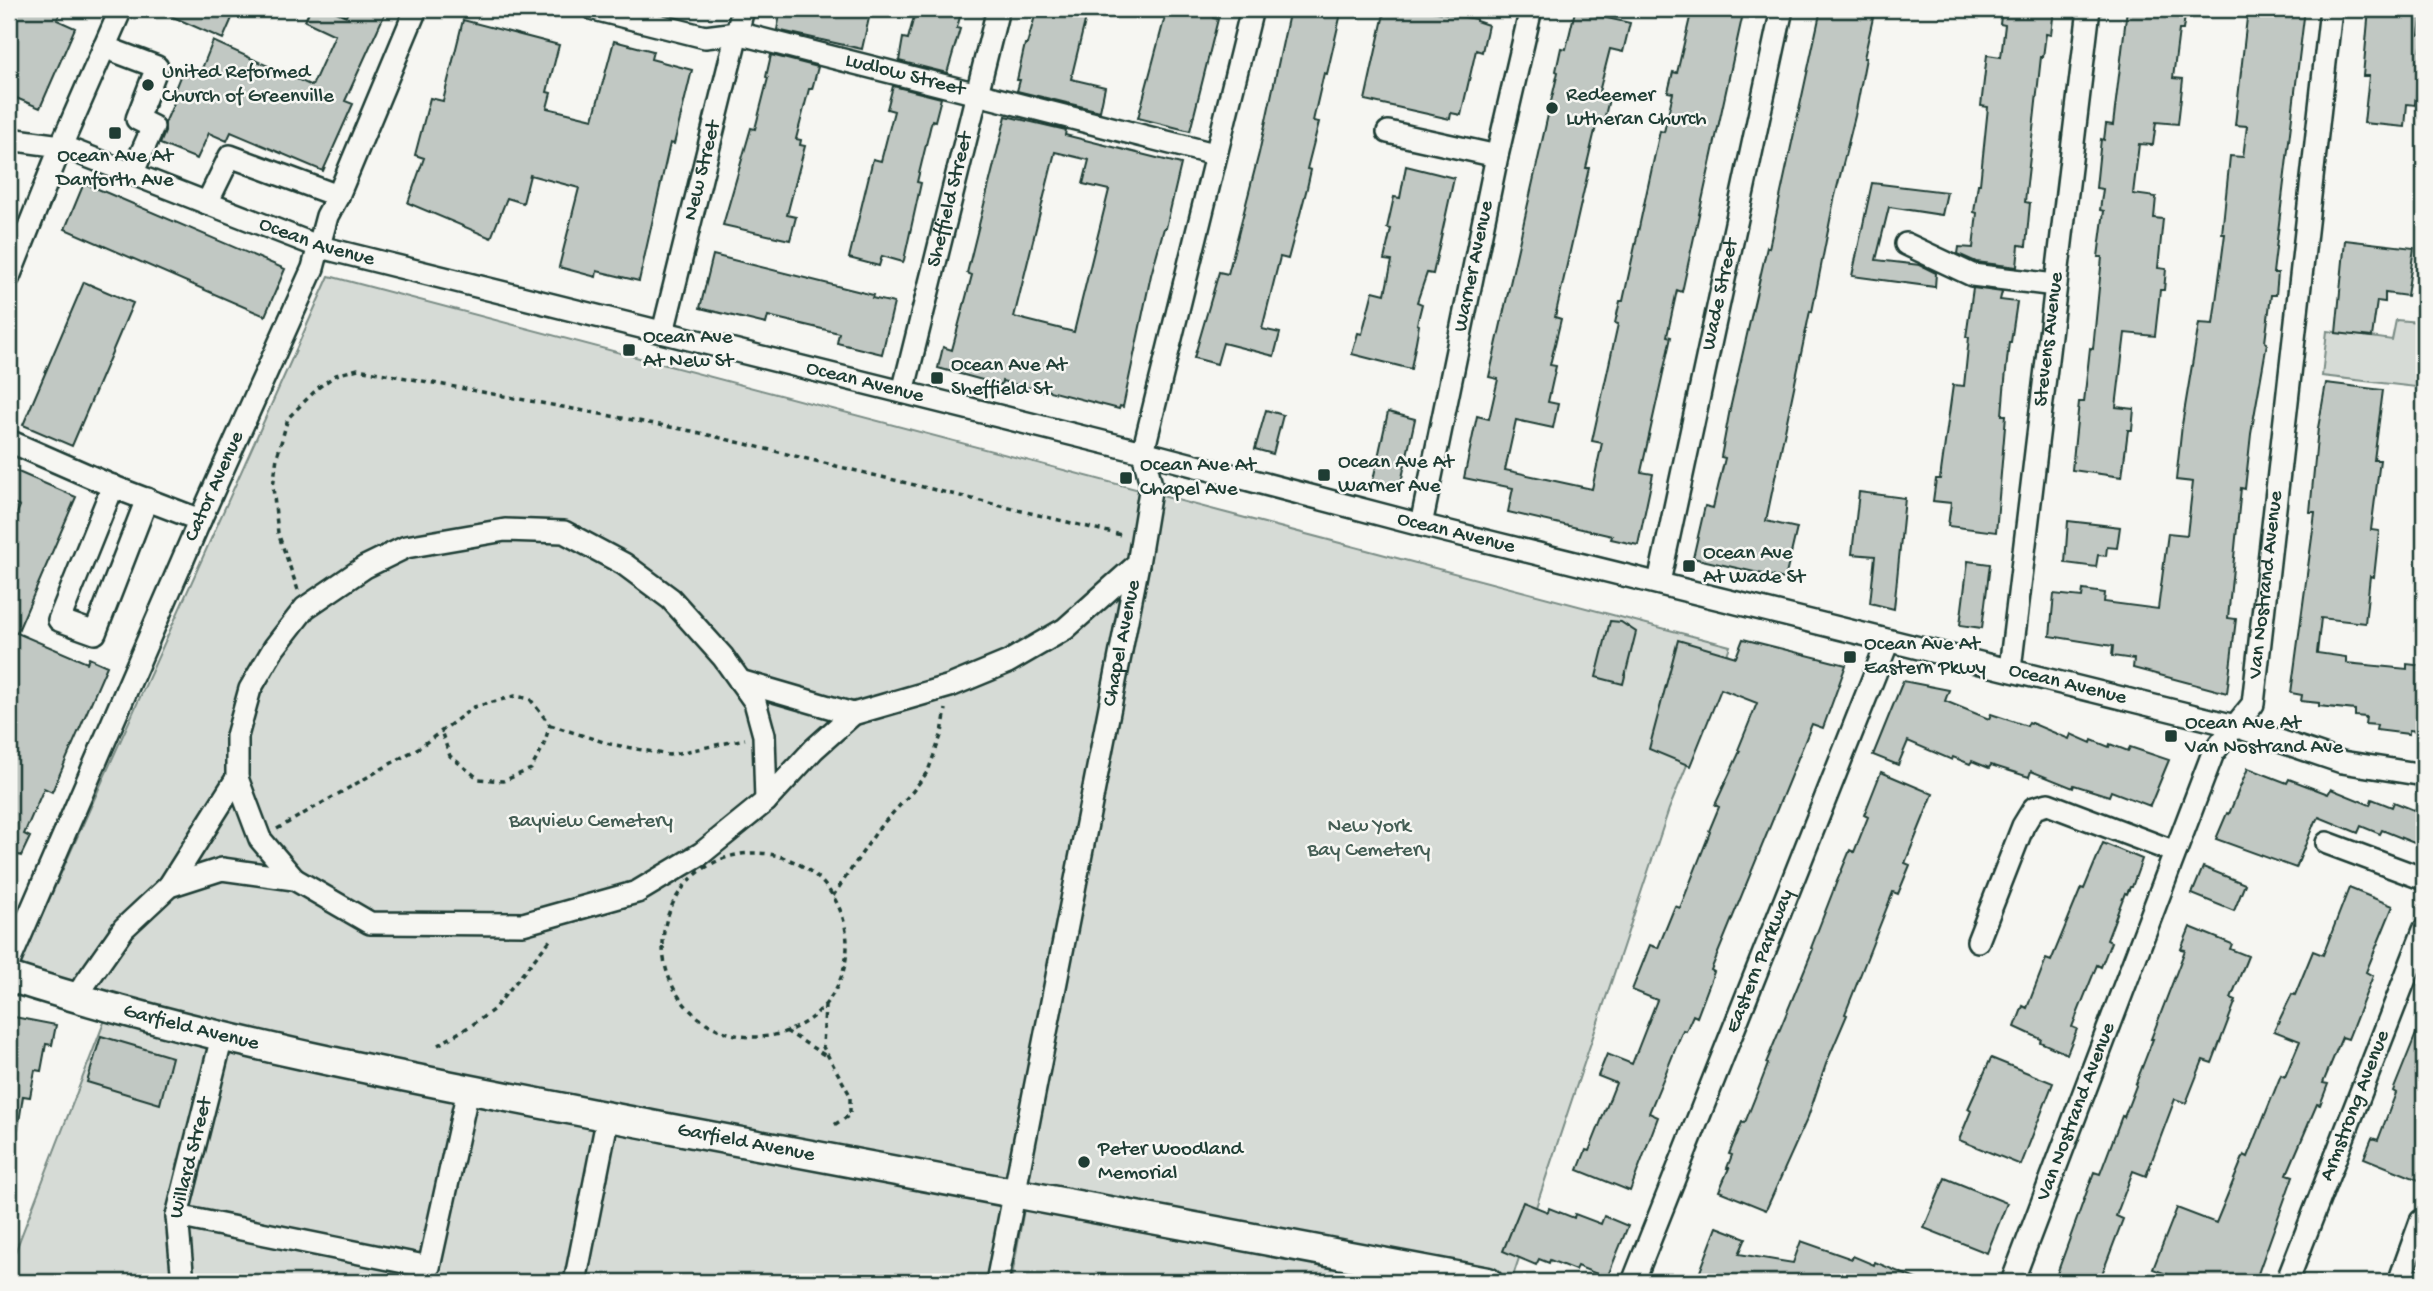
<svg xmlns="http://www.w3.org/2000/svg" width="2433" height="1291" viewBox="0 0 2433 1291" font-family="'Gochi Hand',sans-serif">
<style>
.green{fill:#d6dbd6;stroke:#7a8c85;stroke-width:2}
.building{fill:#c1c8c3;stroke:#1f3d34;stroke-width:2;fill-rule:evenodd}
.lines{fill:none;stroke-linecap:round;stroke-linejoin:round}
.minor-casing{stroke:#1f3d34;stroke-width:26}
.major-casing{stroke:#1f3d34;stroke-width:33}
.path{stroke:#1f3d34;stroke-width:3.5;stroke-dasharray:5 5;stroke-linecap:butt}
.minor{stroke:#f6f6f2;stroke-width:21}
.major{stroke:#f6f6f2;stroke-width:28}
.poi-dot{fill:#1f3d34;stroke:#f6f6f2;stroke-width:2.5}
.labels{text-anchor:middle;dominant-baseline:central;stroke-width:5;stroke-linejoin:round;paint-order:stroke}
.poi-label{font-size:21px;fill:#1f3d34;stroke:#f6f6f2;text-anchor:start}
.street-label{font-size:21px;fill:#1f3d34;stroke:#f6f6f2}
.park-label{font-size:21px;fill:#445d54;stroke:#f6f6f2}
</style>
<rect width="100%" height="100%" fill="#f6f6f2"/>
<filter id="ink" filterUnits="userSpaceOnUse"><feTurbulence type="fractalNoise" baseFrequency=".0143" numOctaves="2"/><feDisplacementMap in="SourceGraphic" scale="14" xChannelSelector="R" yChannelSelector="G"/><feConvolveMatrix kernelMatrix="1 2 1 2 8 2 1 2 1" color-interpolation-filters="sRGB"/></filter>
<g filter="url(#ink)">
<path class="green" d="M329,276L1730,646L1694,748L1669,809L1511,1282H1011L1131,605L993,1282H9V1268L113,999L18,969Z
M2396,320L2419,322V329H2424V388L2322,376L2327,331L2392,340Z"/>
<path class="building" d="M9,9H62L57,20L75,28L40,108L9,95Z
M155,9H236L223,39Z
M310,9H329L346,16L350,9H387L345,101L353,104L323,171L231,132L227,141L209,133L197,159L160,144L165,132V123L177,96L173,94L185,64L201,71L213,41L312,86L335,35L305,21Z
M781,9H871L862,49L777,30Z
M916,9H962L957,28L960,29L947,73L899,61L903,38L908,39Z
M1037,9H1088L1071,79L1105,87L1100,111L1017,91L1020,80H1017L1025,44H1027Z
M1167,9H1215L1213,18L1218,19L1190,131L1138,118Z
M1290,9H1342L1327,74L1324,73L1313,121L1319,122L1307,169L1311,170L1307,188L1288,259L1280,257L1262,329L1280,333L1274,356L1223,343L1217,364L1194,358L1219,272L1228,274L1259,153Z
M1385,9H1420L1476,19V21L1488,25L1482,52L1476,50L1461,115L1451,113L1450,119L1365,100Z
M1692,9H1744L1682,292L1677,290L1667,336L1671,337L1641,472L1653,474L1638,545L1611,539L1612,536L1508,512L1513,488L1464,478L1477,416L1489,419L1498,379L1489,377L1550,106L1558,72L1556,71L1561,48L1566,49L1575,11L1630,23L1623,52L1610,49L1599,92L1610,95L1604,120L1598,118L1586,168H1589L1555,317L1561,319L1550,365L1556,366L1548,402L1558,404L1553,428L1516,420L1505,470L1592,489L1602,443L1592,441L1618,324L1615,323L1620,301H1623L1660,131L1664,132L1673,93L1668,92L1673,72L1677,73Z
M1821,9H1875L1864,58H1866L1855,116L1834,200L1812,312L1810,311L1766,521L1797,528L1785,579L1693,558L1705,506L1713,508L1725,458L1721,457L1730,409L1767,247L1769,248Z
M2002,9H2054L2051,35L2046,34L2043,57H2041L2025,202L2030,203L2026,246L2019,245L2017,267L1976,262L1958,254L1959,247L1973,248L1977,213L1974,212L1978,184H1980L1988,107L1981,106L1987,55L2001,57L2005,25L2000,24Z
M2127,9H2186L2183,30H2179L2173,78L2183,79L2178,124L2156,122L2153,145L2139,144L2133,194L2156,197L2154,218L2163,219L2158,268L2166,269L2164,290H2160L2155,336L2125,333L2116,407L2134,409L2132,430H2128L2122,477L2072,470L2079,402H2084L2090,348L2093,349L2102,257H2098L2104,211L2100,210L2103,189L2096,188L2101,139L2104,140L2106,124L2113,125Z
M2248,9H2305L2273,273H2278L2276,295H2271L2265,342L2267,343L2251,434L2245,489L2241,488L2228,618L2236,619L2227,693L2133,668L2134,659L2112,656L2113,646L2050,636L2054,594L2082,597L2083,590L2105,593L2104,602L2158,609L2168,533L2187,535L2193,482L2176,480L2182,425L2199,323L2213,324L2225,234H2222L2230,156L2243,157L2247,126L2235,125Z
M2369,9H2422L2419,35H2422L2415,105L2407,104L2405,127L2364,123L2369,76H2363Z
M463,20L559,45L547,92L551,93L547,108L593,119L614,41L653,51L651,59L692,70L674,144L670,143L639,281L597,271L596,277L559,267L579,188L530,175L523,203L507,198L491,238L408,203L424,158L415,155L430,98L443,101Z
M771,55L818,67L812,89H809L796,139L801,140L800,145L805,146L787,215L796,217L790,240L723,225L751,128L755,129L768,78L766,77Z
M893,86L941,98L935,121L932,120L917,182L921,183L904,260L903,262L882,256L879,266L849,258L873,159L881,161L894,111L887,109Z
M1006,116L1066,130L1065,135L1181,164L1166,228H1164L1151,275L1123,407L1120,406L1119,409L1042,389V391L1002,381L1001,385L938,368L943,347L952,350L961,316L972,275L967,273ZM1055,152L1089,160L1083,184L1109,190L1074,332L1014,317Z
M1406,166L1454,178L1433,274L1427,273L1417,302L1422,304L1417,324L1419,325L1411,369L1352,354L1358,333L1362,334L1373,291L1385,294L1392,261L1384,260L1391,229L1387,228L1394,197L1400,198Z
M84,183L285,269L265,316L65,229Z
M1872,183L1947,192L1942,215L1889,207L1876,260L1920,265L1936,273L1935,287L1852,276Z
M2345,240L2414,248L2407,296L2385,293V302L2377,301L2372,337L2336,333Z
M713,255L873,295L872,298L894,303L882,354L837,343L839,333L768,316L766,324L700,308Z
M84,282L133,303L72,446L23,425Z
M1973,288L2002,292L2000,300L2017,302L2011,342H2009L2004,390L2002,415H2006L1996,532L1948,526L1951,503L1933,501L1936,479H1940L1953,385L1964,386L1969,337H1966Z
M2326,383L2383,390L2374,460H2380L2371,530L2379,531L2374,577L2370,576L2365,623L2321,618L2317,653L2346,657V663L2407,669V664L2424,666V732L2409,730V734L2376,730L2377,725L2365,724L2366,717L2355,716V710L2319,706V703L2301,701L2302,695L2291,693L2313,530L2315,512H2310L2318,428Z
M1266,410L1283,415L1273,454L1255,449Z
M1388,412L1415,419L1400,487L1373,480Z
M9,468L76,497L17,633L87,663L89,658L107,666L52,792L44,788L24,834L30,837L21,856L16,854L9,870V532L20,506L9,501Z
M1859,492L1905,498L1894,609L1870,603L1875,556L1852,554Z
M2068,521L2120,527L2117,548L2107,547L2106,556L2098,555L2096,567L2065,563Z
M1968,561L1990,564L1982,628L1960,625Z
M1610,621L1621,622L1636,632L1623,684L1596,677Z
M1743,639L1846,665L1823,728L1812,724L1711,970L1714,972L1697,1017L1693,1015L1686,1031L1683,1030L1664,1077L1649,1113L1658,1117L1630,1191L1578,1170L1586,1150L1589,1151L1616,1083L1598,1076L1607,1054L1632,1064L1657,1000L1632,990L1650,945L1658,948L1675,906L1680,908L1710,832L1709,831L1719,807L1715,805L1740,751L1738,750L1757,703L1721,689L1690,766L1649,749L1678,640L1736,657Z
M1903,681L1949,690L1945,701L1989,719L1991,714L2027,726L2029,722L2069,739L2071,734L2091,743L2092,740L2109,747L2110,744L2128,751L2130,747L2169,760L2150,806L2111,791L2109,796L2074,785L2073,788L2031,771L2029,777L1991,765L1989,768L1972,761L1970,764L1953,757L1952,760L1908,741L1898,765L1873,755Z
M2248,768L2287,783L2289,779L2328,794L2331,789L2370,805L2372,799L2392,807L2394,802L2424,814V847L2382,830L2380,834L2361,826L2358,833L2319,817L2317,821H2315L2296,868L2216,839L2227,813L2229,814Z
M1881,772L1933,794L1905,863L1910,865L1898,894L1893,892L1845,1014L1847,1015L1826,1064L1808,1117L1766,1210L1719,1191L1729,1168H1727L1732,1155L1729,1154L1742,1122L1744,1123L1746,1120L1758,1090L1768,1064L1766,1063L1813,949L1811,948L1837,881L1850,850L1854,852L1868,817L1864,815Z
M2103,843L2142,859L2132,887H2130L2127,894L2125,893L2107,940L2111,942L2101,967L2097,965L2072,1027L2077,1029L2067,1054L2040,1042L2041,1039L2015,1027L2023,1006L2027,1008L2046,959L2051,961L2081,888L2084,889Z
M2203,867L2245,884L2234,911L2192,894Z
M2349,888L2393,906L2366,972L2373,976L2348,1039L2342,1037L2323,1083L2328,1084L2320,1105L2317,1104L2287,1174L2293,1176L2255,1282H2187L2153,1269L2177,1208L2216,1223L2244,1155L2248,1157L2281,1075L2285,1077L2300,1041L2274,1031L2292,994L2295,995L2313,951L2323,955Z
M2190,927L2232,944L2230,949L2248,956L2231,998L2236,1000L2212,1063L2203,1060L2186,1103L2175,1099L2146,1176L2133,1171L2116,1216L2123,1219L2099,1282H2054L2094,1172L2100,1174L2122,1116L2124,1117L2137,1083H2136L2153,1039H2151L2185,950L2181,949Z
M2424,1014V1172L2421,1181L2364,1158L2372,1138L2378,1140L2396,1093L2393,1091Z
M9,1016L56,1025L52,1045L46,1044L41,1071L35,1070L30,1097L23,1096L18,1129L9,1128Z
M101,1036L172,1057L160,1104L87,1082Z
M1991,1058L2053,1083L2021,1165L1959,1140L1971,1111L1968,1109Z
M1945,1178L2007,1203L1987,1253L1924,1228Z
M1523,1202L1548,1212L1549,1208L1574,1218L1575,1214L1601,1224L1604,1216L1628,1226L1607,1278L1577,1266L1575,1270L1550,1260L1549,1263L1539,1259L1536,1265L1503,1251Z
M1717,1227L1746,1238L1739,1254L1793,1263L1801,1241L1852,1259L1853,1256L1874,1265L1875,1262L1923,1282H1696Z"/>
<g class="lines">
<defs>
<g id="minor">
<path id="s1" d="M594,9L705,37L737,33L1214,154"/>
<path d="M104,47L157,67L137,119L153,127L132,174"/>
<path d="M1388,132L1497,156"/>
<path id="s2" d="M9,139L61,146L320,247L1143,452L1421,525L2235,726L2342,762L2424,775"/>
<path d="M207,203L230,156L338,196"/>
<path d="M1906,244L1972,275L2055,285"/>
<path d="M9,277L61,146L121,9"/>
<path id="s3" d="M663,332L743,9"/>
<path id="s4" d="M903,392L998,9"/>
<path d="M9,441L119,489L200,520"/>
<path d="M113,486L59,620L95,633L147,499"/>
<path id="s5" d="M1421,525L1497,156L1531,9"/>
<path id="s6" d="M1659,582L1782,9"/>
<path id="s7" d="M2010,669L2089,9"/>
<path d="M740,681L853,714"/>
<path d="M2327,843L2424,879"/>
<path d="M294,879L260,839L237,778V736L250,689L274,648L305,608L365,567L406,547L505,530L564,532L624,564L671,599L723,657L755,702L764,735L766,801"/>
<path d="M169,886L237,778"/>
<path d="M1978,941L2023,826L2034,808L2048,804L2175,852"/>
<path id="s8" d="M9,962L200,520L313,268L327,216L338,196L416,9"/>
<path d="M75,998L124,928L169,886L222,869L294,879L370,923L523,924L637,892L702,853L766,801L814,749L853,714L950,686L1008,662L1065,629L1138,564"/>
<path d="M177,1216L429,1267L468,1090"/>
<path id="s9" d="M183,1282L177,1216L222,1037"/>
<path d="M575,1282L608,1116"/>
<path id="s10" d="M997,1282L1138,564L1151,485L1143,452L1252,9"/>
<path id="s11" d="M1633,1282L1888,641"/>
<path id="s12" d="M2012,1282L2213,753L2253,704L2331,9"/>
<path id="s13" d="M2287,1282L2424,930"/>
<path d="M2399,1282L2421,1221"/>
</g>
<g id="major">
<path id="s14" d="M9,977C224,1046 446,1085 667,1128C940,1180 1214,1231 1488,1282"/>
</g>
</defs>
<use href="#minor" class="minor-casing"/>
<use href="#major" class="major-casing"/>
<path class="path" d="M298,590L278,533L273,487L277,457L288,418L319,387L336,375L358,369L692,431L1121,535
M550,725L610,744L669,755L745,739
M277,829L420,747L474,707L515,696L530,699L550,725L543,747L531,769L503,781L479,779L450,756L441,731
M663 945a92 92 0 1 1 184 0a92 92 0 1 1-184 0Z
M833,896L879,828L913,791L928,771L942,733L946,709
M825,1005L823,1047L850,1095V1115L834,1125
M786,1031L826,1056
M438,1045L472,1025L493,1010L551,939"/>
<use href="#minor" class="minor"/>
<use href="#major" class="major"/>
</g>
</g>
<g class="poi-dot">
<circle cx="148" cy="85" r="7"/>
<circle cx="1552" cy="108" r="7"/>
<rect x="108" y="126" width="14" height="14" rx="3.5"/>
<rect x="622" y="343" width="14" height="14" rx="3.5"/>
<rect x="930" y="371" width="14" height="14" rx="3.5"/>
<rect x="1317" y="468" width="14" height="14" rx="3.5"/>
<rect x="1119" y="471" width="14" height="14" rx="3.5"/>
<rect x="1682" y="559" width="14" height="14" rx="3.5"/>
<rect x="1843" y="650" width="14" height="14" rx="3.5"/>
<rect x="2164" y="729" width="14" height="14" rx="3.5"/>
<circle cx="1084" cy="1162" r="7"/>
</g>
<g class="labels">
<g class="poi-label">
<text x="162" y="73">United Reformed<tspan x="162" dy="24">Church of Greenville</tspan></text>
<text x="1566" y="96">Redeemer<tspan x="1566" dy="24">Lutheran Church</tspan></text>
<text x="115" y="157" text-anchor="middle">Ocean Ave At<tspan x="115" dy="24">Danforth Ave</tspan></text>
<text x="643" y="338">Ocean Ave<tspan x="643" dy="24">At New St</tspan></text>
<text x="951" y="366">Ocean Ave At<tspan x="951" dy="24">Sheffield St</tspan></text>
<text x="1338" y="463">Ocean Ave At<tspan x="1338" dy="24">Warner Ave</tspan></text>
<text x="1140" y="466">Ocean Ave At<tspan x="1140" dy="24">Chapel Ave</tspan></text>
<text x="1703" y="554">Ocean Ave<tspan x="1703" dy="24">At Wade St</tspan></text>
<text x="1864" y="645">Ocean Ave At<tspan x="1864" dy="24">Eastern Pkwy</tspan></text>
<text x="2185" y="724">Ocean Ave At<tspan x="2185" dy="24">Van Nostrand Ave</tspan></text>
<text x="1098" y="1150">Peter Woodland<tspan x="1098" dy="24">Memorial</tspan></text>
</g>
<g class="street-label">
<text stroke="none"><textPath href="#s1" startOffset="320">Ludlow Street</textPath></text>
<text stroke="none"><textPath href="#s3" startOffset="166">New Street</textPath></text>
<text stroke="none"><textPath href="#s4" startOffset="198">Sheffield Street</textPath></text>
<text stroke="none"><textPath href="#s2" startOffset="326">Ocean Avenue</textPath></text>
<text stroke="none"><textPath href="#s5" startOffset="264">Warner Avenue</textPath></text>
<text stroke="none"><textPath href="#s6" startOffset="294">Wade Street</textPath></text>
<text stroke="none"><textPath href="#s7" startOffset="332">Stevens Avenue</textPath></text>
<text stroke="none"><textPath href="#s2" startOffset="892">Ocean Avenue</textPath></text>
<text stroke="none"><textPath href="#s8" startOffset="518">Cator Avenue</textPath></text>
<text stroke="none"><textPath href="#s2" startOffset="1502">Ocean Avenue</textPath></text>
<text stroke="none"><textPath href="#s12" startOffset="749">Van Nostrand Avenue</textPath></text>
<text stroke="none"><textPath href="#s10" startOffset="651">Chapel Avenue</textPath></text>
<text stroke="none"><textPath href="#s2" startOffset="2132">Ocean Avenue</textPath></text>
<text stroke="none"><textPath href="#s11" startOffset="345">Eastern Parkway</textPath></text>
<text stroke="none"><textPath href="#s14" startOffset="189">Garfield Avenue</textPath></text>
<text stroke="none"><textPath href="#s13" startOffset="189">Armstrong Avenue</textPath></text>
<text stroke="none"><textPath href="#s12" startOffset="182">Van Nostrand Avenue</textPath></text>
<text stroke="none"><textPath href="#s14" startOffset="756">Garfield Avenue</textPath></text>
<text stroke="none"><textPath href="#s9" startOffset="126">Willard Street</textPath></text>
</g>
<g class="park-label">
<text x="591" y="822">Bayview Cemetery</text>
<text x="1369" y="827">New York<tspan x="1369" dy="24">Bay Cemetery</tspan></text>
</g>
</g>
<rect width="2433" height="1291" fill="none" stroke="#f6f6f2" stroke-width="35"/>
<rect x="18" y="18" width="2398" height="1256" fill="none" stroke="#1f3d34" stroke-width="2.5" filter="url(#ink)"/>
</svg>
